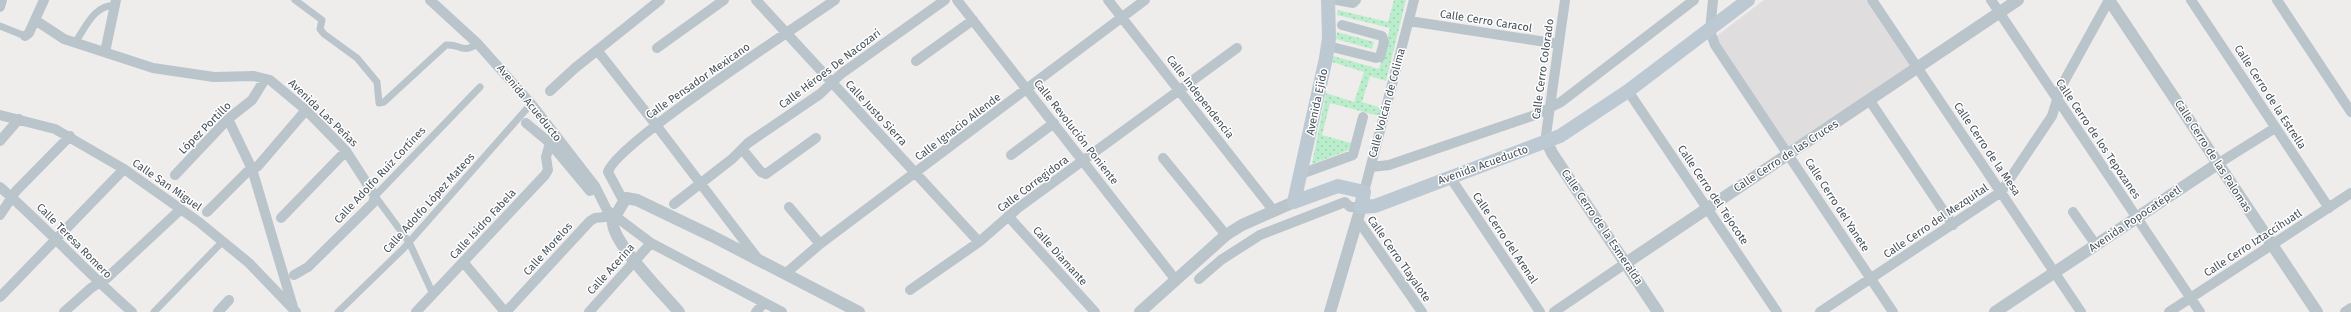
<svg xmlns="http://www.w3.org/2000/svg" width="2351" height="312" viewBox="0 0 2351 312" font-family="'Fira Sans',sans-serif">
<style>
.education{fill:#e0ddde}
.park{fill:url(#park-dots)}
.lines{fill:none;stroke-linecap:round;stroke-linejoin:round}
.pedestrian{stroke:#bac4cb;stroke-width:7}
.minor{stroke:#bac4cb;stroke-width:10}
.tertiary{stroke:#bac4cb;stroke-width:12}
.secondary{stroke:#bcc9d3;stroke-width:14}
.labels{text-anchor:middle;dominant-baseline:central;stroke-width:3;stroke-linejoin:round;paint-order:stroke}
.street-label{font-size:11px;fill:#455059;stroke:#fff}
</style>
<defs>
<pattern id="park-dots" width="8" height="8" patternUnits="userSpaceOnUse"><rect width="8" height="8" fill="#baedcb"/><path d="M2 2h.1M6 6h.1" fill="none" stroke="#a1cdb1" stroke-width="1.8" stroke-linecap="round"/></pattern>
</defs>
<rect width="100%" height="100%" fill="#efecec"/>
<path class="education" d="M1764,0H1866L1914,70L1792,152L1714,38Z"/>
<path class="park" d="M1394,0H1406L1386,81L1370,76L1362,102L1385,109L1383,117L1330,103L1322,135L1351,143L1349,150L1312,164L1326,93L1354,102L1364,72L1332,62L1333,56L1379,69L1390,28L1337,15L1338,10L1388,22Z
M1337,32L1374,42L1372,49L1336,39Z"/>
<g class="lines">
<path class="pedestrian" d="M295,0L322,20L320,29L324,34L357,58L377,82L379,103L384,102L446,45C462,44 460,54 478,44
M0,26L25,36
M75,43C85,28 95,3 116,6
M433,294L409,242L375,196L480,87
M154,312L223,241
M338,312L403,249L531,104"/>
<path class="minor" d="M430,0L478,44L533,106L595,186L607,210L651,243L782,312
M756,0L979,242
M957,0L1175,279
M1108,0L1273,210
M1337,0L1353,3L1356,0
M1713,0L1710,31L1715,45L1893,312
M1872,0L2081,312
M1991,0L2200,312
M2191,0L2329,208
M2277,0L2351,112
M0,7L2,0
M35,20L64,39L153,68L214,77L254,76L270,80L306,110L346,151L375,196L373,203L308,267L294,275
M1409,21L1559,44
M25,36L29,33L44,0
M1328,46L1376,58L1380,57L1384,42L1382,36L1342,25
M657,48L724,0
M597,50L656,125L758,259
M105,52L116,0
M916,61L973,20
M550,91L575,68L660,0
M1628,91L1777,312
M1870,101L1953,225
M0,115L55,129L124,169L199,222L249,263L296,312
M228,119L252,169L293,307
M526,123L550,143L590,191
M0,141L19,119
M1547,142L1546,135L1565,0
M742,149L761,172L766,174L816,138
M1011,155L1054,123
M1163,158L1226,235
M2219,163L2275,128
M1371,167L1389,165L1535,115L1561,102L1694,0
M1301,174L1353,155L1363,117
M175,175L228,119L252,100L265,79
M1450,177L1540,312
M0,187C46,227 86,272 132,312
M1364,192L1414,0
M623,200L608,172C615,144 801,24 835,0
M674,204L732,159L748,143L820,94L841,74L945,0
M789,207L820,244
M207,212L247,172L258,166L306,110
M2073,212L2096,245
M0,215L16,191L70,136
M1008,216L1095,312
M281,218L346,151
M1357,219L1422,312
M464,263L505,312
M785,274L820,244L1145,0
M1199,279L1221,260L1260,235L1345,202L1350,207H1361
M910,290L979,242L1018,208L1237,48
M0,297L124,169
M64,312L91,288L107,278L181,209
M218,312L229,300
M416,312L545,175L548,170L546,157L550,143
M506,312L590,221L595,218L614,216
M589,312L651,243
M756,312L764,303
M1554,312L1626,263
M1820,312L2001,192L2052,116L2061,87L2109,0
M2169,312L2351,193
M2345,312L2351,308"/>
<path class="tertiary" d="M2109,0L2317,312
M1547,142L1552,153L1658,312
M1626,263L2018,0
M679,312C665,295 609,240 613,220L626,198L637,200L712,236L859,312
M1140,312L1226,235L1242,225L1294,202
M1330,312L1361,207
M1995,312L2219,163"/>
<path class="secondary" d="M1294,202L1338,186L1364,192L1361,207L1375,206L1560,136L1628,91L1748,0
M1294,202L1326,58L1329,38L1328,0"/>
</g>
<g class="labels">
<g class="street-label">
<text transform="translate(1486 21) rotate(9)">Calle Cerro Caracol</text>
<text transform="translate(830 69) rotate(-37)">Calle Héroes De Nacozari</text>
<text transform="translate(1543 69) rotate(-82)">Calle Cerro Colorado</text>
<text transform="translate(698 81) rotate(-35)">Calle Pensador Mexicano</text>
<text transform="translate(1200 97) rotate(52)">Calle Independencia</text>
<text transform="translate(2270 97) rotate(57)">Calle Cerro de la Estrella</text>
<text transform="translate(1317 102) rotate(-78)">Avenida Ejido</text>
<text transform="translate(529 103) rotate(51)">Avenida Acueducto</text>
<text transform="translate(1387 103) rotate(-75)">Calle Volcán de Colima</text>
<text transform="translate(323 113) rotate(44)">Avenida Las Peñas</text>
<text transform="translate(876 113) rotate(47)">Calle Justo Sierra</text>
<text transform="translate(958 127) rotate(-37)">Calle Ignacio Allende</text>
<text transform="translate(205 128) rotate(-45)">López Portillo</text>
<text transform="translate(1076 132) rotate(52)">Calle Revolución Poniente</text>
<text transform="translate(2098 139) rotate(56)">Calle Cerro de los Tepozanes</text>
<text transform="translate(1987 149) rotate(56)">Calle Cerro de la Mesa</text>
<text transform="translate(1786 156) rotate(-33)">Calle Cerro de las Cruces</text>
<text transform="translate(2213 156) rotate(57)">Calle Cerro de las Palomas</text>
<text transform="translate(1483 165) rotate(-20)">Avenida Acueducto</text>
<text transform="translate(380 175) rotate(-47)">Calle Adolfo Ruíz Cortínes</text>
<text transform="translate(1033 184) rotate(-37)">Calle Corregidora</text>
<text transform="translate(167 185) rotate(35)">Calle San Miguel</text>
<text transform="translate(1713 195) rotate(56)">Calle Cerro del Tejocote</text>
<text transform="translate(429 203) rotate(-48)">Calle Adolfo López Mateos</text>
<text transform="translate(1837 205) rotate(57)">Calle Cerro del Yanete</text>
<text transform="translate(2135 219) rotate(-34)">Avenida Popocatépetl</text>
<text transform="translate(1936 221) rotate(-34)">Calle Cerro del Mezquital</text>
<text transform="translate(483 224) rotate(-47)">Calle Isidro Fabela</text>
<text transform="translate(1602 227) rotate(56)">Calle Cerro de la Esmeralda</text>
<text transform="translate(1505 238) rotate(56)">Calle Cerro del Arenal</text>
<text transform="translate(74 241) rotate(45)">Calle Teresa Romero</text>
<text transform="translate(2253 243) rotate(-33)">Calle Cerro Iztaccíhuatl</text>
<text transform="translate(548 249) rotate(-48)">Calle Morelos</text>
<text transform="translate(1060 256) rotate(48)">Calle Diamante</text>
<text transform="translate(1399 259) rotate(55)">Calle Cerro Tlayalote</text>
<text transform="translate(611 269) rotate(-48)">Calle Acerina</text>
</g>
</g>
</svg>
